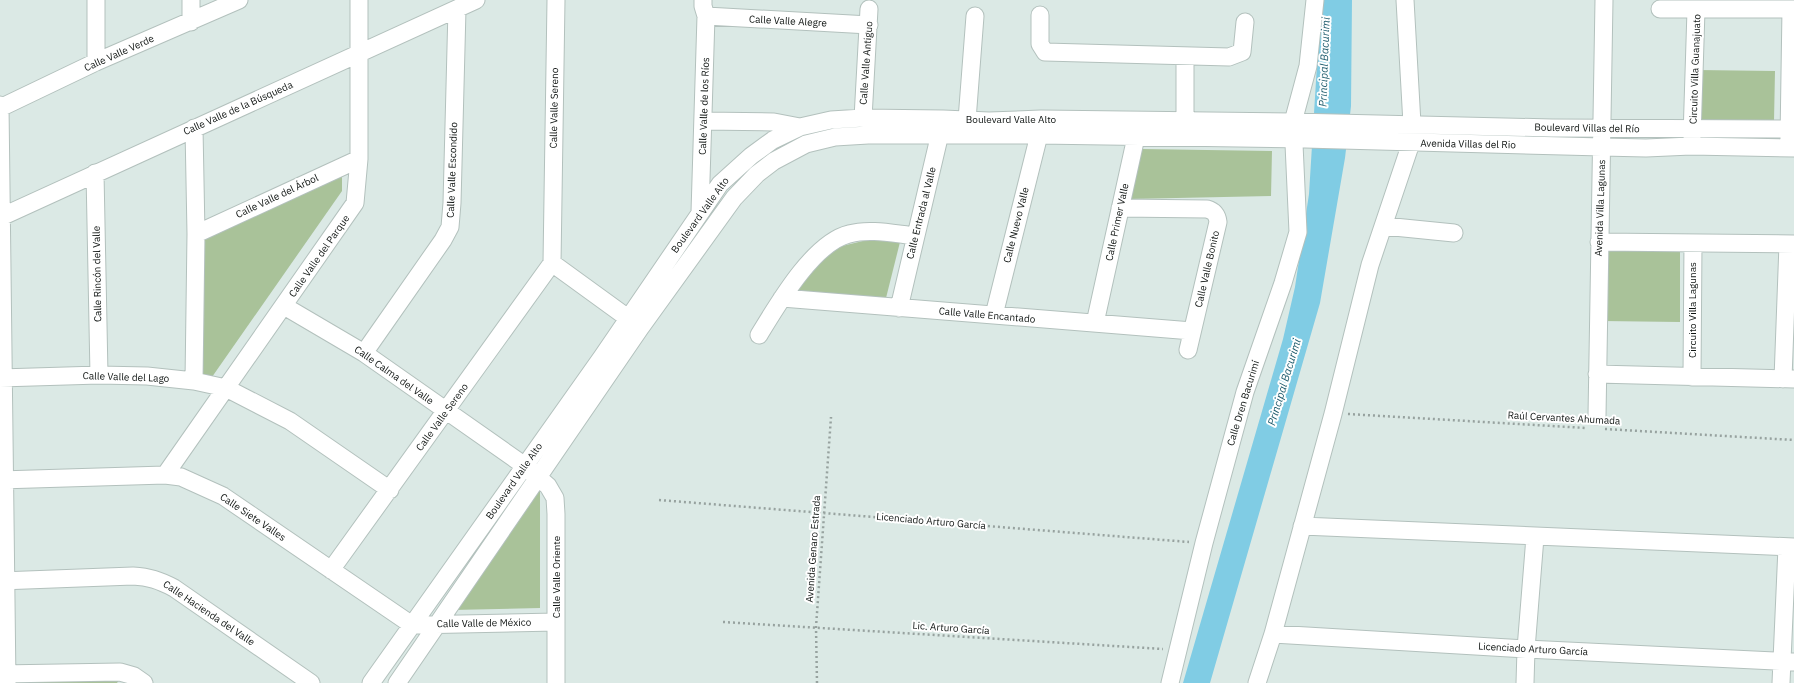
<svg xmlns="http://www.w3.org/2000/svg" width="1794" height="683" viewBox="0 0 1794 683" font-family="'IBM Plex Sans',sans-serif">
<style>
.green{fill:#a9c299}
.water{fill:#80cce4}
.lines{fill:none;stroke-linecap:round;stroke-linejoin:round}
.minor-casing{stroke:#b3c1bd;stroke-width:19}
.path{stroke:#97a29f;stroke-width:2.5;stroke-dasharray:2 3;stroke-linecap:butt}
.minor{stroke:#fff;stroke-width:17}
.labels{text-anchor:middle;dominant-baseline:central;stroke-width:4;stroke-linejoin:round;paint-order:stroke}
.street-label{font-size:10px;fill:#0f1412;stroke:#fff}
.water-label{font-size:11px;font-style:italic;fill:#1c5a6b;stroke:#fff}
</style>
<rect width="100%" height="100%" fill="#dbe9e5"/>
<path class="green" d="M1697,70L1775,71L1774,121L1697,120Z
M1141,149L1272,151L1271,196L1129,199Z
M342,176V191L212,377L196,373L194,241Z
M867,240L900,242L886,298L794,290L814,262L838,247Z
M1603,250H1680V322L1602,321Z
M540,484V608L452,610Z
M119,680L117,683H7Z"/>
<path class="water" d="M1321,0H1352L1351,106L1345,158L1320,303L1210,683H1183L1283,339L1295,287L1309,194Z"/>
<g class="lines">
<defs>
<path id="minor" d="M96,0V62
M1660,9H1794
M1040,15V44L1045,52L1229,57L1242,52L1245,22
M706,16L869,25
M191,22V0
M1185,56V121
M0,105L7,683
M0,108L96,62L239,0
M863,118L869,9
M967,120L975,16
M703,121L774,122L800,127
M1692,137L1696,10
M1789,139L1791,9
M95,173L99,375
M1120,208L1207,209C1214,211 1217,214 1218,222L1188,350
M700,212L706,16L703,6V0
M1,217L476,0
M1384,226L1454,233
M196,234L359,159
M1599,242L1794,244
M552,263L636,324
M782,298L1192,331
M284,306L364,353L525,466L548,486L555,498L556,514V683
M899,308L942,125
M994,315L1039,135
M1095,323L1138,128
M759,335C778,304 813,243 849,234C870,228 895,234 916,236
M364,353L443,240L450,227L452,203L457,9
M1597,374L1794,379
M1692,377L1693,243
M0,378L99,375L147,376L194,381L226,388L290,421L390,490
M1783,379L1788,244
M194,381L196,234L194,128
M1597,416L1604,0
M165,475L355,203L359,159V0
M0,480L165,475L181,477L223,496L412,625L556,622
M1302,526L1794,547
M331,570L552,263L556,0
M0,581L133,576C149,577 159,580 174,588L311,683
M1273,634L1526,649L1794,662
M0,674L120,672L134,676L144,683
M371,683L602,357L720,184L751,156L773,140L800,127L831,120L863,118L943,119L989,121L1041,119L1293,122L1552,128L1794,129
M397,683L641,327L734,198L757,174L774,161L806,144L835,137L868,135H1039L1305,139L1602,147L1646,148L1691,146L1794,148
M1170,683L1204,543L1245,392L1283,283L1298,232L1293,122L1308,66L1315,0
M1257,683L1273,634L1333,414L1370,265L1411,143L1412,124L1405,0
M1525,683L1526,649L1535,537
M1781,683L1787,547"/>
</defs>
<use href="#minor" class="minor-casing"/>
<path class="path" d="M1348,414L1586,428
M1605,429L1794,440
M659,500L1189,542
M723,622L1163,649
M817,683L816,627L831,417"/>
<use href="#minor" class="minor"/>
</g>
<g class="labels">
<g class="street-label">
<text transform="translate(788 21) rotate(3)">Calle Valle Alegre</text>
<text transform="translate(119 53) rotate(-24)">Calle Valle Verde</text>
<text transform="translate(866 63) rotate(-86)">Calle Valle Antiguo</text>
<text transform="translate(1695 69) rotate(-88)">Circuito Villa Guanajuato</text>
<text transform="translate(704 106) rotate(-88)">Calle Valle de los Ríos</text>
<text transform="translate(238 108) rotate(-24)">Calle Valle de la Búsqueda</text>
<text transform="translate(554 108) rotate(-89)">Calle Valle Sereno</text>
<text x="1011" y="119">Boulevard Valle Alto</text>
<text transform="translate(1587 128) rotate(1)">Boulevard Villas del Río</text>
<text transform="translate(1468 144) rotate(1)">Avenida Villas del Rio</text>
<text transform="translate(452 170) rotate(-88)">Calle Valle Escondido</text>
<text transform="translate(277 196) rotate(-25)">Calle Valle del Árbol</text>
<text transform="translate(1600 208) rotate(-88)">Avenida Villa Lagunas</text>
<text transform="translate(921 213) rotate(-76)">Calle Entrada al Valle</text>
<text transform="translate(700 215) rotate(-54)">Boulevard Valle Alto</text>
<text transform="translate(1117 222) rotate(-78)">Calle Primer Valle</text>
<text transform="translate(1016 225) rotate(-76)">Calle Nuevo Valle</text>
<text transform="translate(319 256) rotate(-55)">Calle Valle del Parque</text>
<text transform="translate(1207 269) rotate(-77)">Calle Valle Bonito</text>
<text transform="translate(97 274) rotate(-91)">Calle Rincón del Valle</text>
<text transform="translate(1692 310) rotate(-90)">Circuito Villa Lagunas</text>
<text transform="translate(987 315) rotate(5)">Calle Valle Encantado</text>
<text transform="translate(394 375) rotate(35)">Calle Calma del Valle</text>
<text transform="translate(126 377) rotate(2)">Calle Valle del Lago</text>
<text transform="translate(1243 403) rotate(-73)">Calle Dren Bacurimí</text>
<text transform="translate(442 417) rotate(-54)">Calle Valle Sereno</text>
<text transform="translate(1564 418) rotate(3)">Raúl Cervantes Ahumada</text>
<text transform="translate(514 481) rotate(-55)">Boulevard Valle Alto</text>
<text transform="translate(253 517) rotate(34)">Calle Siete Valles</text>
<text transform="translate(931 521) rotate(5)">Licenciado Arturo García</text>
<text transform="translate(813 549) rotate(-86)">Avenida Genaro Estrada</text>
<text transform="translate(556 577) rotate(-90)">Calle Valle Oriente</text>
<text transform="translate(209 613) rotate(34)">Calle Hacienda del Valle</text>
<text transform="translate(484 623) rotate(-1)">Calle Valle de México</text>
<text transform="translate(951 628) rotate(4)">Lic. Arturo García</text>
<text transform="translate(1533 649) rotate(3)">Licenciado Arturo García</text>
</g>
<g class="water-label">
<text transform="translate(1324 62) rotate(-88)">Principal Bacurimi</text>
<text transform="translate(1284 382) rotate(-73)">Principal Bacurimi</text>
</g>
</g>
</svg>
